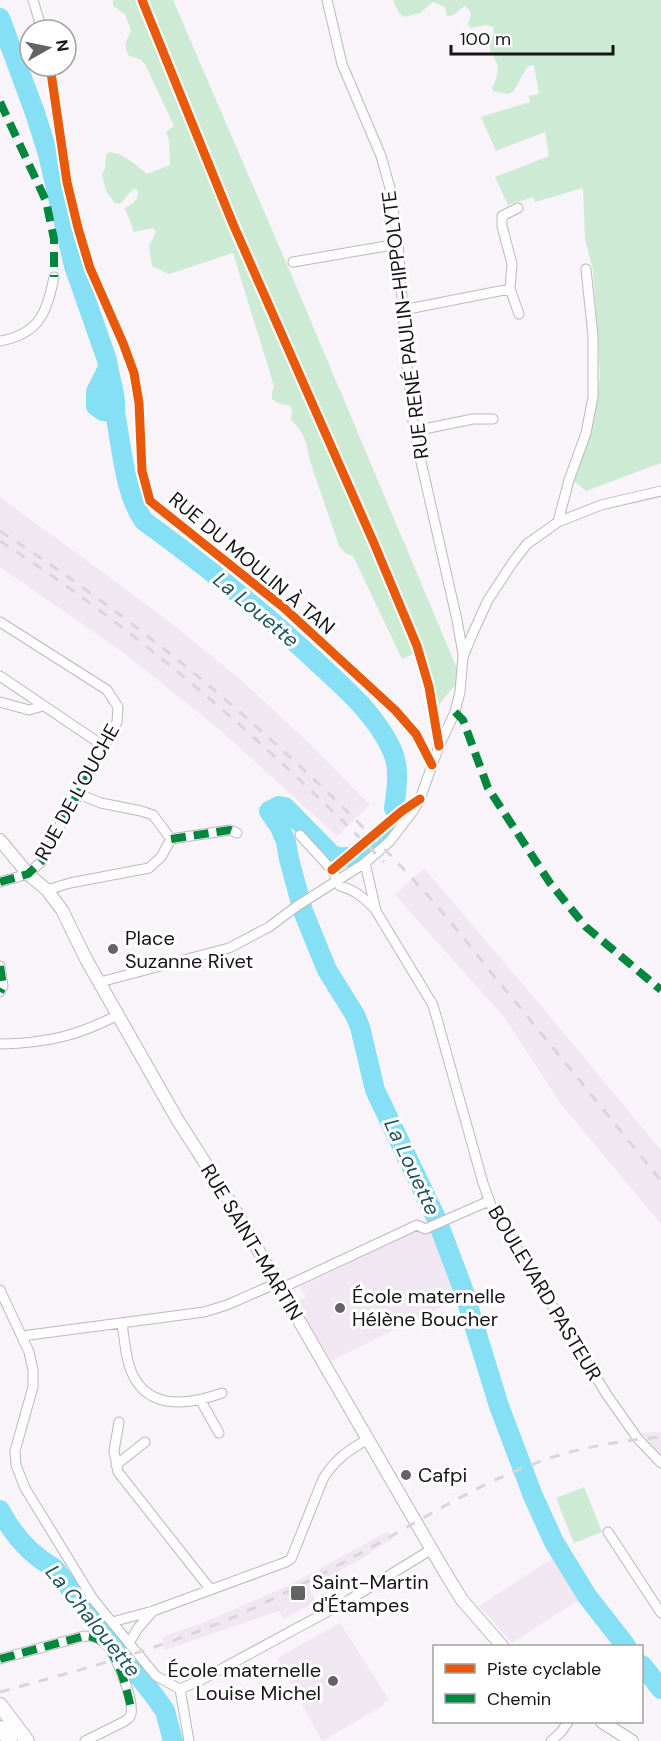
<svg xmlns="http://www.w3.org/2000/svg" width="661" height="1741" viewBox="0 0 661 1741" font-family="'DM Sans',sans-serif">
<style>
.built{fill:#f1e7f2}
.green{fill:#ccead4}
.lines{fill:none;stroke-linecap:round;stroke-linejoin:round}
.river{stroke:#85dff5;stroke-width:20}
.minor-casing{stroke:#bcb9bc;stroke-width:11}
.secondary-casing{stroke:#bcb9bc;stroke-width:14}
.primary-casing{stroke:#bcb9bc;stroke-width:16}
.minor{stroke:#fefdfe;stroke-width:9}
.secondary{stroke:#fefdfe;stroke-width:12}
.primary{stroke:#fefdfe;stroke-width:14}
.rail{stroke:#d8d6d8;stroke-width:3;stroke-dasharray:10 10;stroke-linecap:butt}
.quiet{stroke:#00873e;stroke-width:8;stroke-dasharray:15 8;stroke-linecap:butt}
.cycleway-casing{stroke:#fff;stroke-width:13}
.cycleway{stroke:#e8590c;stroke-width:9}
.poi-dot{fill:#656266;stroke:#fff;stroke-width:2}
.labels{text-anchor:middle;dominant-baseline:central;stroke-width:6;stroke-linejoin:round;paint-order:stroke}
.street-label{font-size:20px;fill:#161417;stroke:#fff}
.poi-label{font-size:20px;fill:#161417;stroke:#fff;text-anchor:start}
.water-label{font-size:21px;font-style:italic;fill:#1f5561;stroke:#fff}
</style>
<rect width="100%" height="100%" fill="#f9f4f9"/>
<path class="built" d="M0,497L162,616L241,680L310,744L370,805L337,836L220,730L124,653L0,567Z
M424,868L537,1001L661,1150V1224L561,1104L504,1017L395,895Z
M435,1227L462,1297L331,1361L296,1302L306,1297L300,1287L411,1233Z
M661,1432V1454H658L642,1433Z
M388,1531L393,1539L372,1551V1553L309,1588L316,1601L284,1619L279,1611L165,1650L162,1637L205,1622L296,1582Z
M558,1555L583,1597L512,1643L479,1606Z
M340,1623L389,1700L383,1703L384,1705L322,1741L277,1658Z"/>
<path class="green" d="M113,0H173L291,274L461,678L436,708L434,684L419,651L402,659L353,556L345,553L339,546L309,458C308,444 302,429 291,420L292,410L290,406L278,403L272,399V392L274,386L233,253L169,274L152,266L149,246L156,232L153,228L134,232L125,208C133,204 138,201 138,191L134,188L120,204L115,203L106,191L102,175L105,168L106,155L110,152C127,155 134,164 147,174L170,165L169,140L166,132L174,126L145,64L140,59L129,56C123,46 126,41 131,31L125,14L113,6Z
M393,0H661V463L586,491L574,481L595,417L600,375L593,270L585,239L583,188L535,202L533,197L508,205L495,177L549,156L545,132L496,151L481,117L530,102L529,96L539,94L534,65L528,66L513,92L508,94L493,91L492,87C496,82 499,70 497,64C495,57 489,53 490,46C491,38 495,35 493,27L487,25L471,28L468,24L471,14L466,6C458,8 457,17 447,16L445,7L433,2L420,13L404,17L399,13Z
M584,1487L602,1532L574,1543L556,1498Z"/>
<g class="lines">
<path class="river" d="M0,18L35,113L48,154L74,266L107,360C109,378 117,395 115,413C122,447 124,493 144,521C206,566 266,614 321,666C348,691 376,715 392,750C400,768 397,789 394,808
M107,370L96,392V406L103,411L115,413
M384,832C370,846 353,864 332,855L285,807L279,806L269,811L280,827L286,842L289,859L303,911L327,970L355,1015L360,1027L375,1090L437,1220L463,1289L499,1406L533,1496L554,1542L587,1596L626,1646
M0,1510C13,1535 29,1554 54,1568L156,1698L165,1711L173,1741
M642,1665L661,1689"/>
<defs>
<path id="minor" d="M33,0L42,30
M327,0L342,64L381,156L390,188L398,244L407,366L414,431L457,620L463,654
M50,66L67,182L78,228L90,268L123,343L134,373L139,403L142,471L150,501L283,607L395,710L416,734L432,765
M518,208L502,216V226L512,264L510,289L519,314
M293,262L398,244
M403,310L510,289
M0,341C39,334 47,313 54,277
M414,431L473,419H493
M558,522L569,480L586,433L593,397V336L586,269
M0,622L107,690L118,707L117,722L79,794L60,825L45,858L28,874L0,882
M0,676L105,747
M0,702L29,710L43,706
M79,794L101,803L141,811L153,815L171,839
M300,835L332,870L340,886C355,890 364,898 375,909
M365,863L376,911L433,1005L483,1183L492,1208L607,1395L638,1439L661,1463
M47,890L70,883L149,868L161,857L171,839L230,830L237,833
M0,966L3,986L0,992
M100,982L229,948L269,927L297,906L365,863L390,841L413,811L420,799L439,746L455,712L460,692L463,657L472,635L488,600L513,562L527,544L558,522L601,505L661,491
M0,1044C47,1043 77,1036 118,1015
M280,1289L417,1225L425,1229L489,1201
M0,1290L29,1352L33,1370V1387L15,1451L16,1465L25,1488L93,1599L156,1676L180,1689
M122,1323C124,1337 125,1351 129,1365C143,1411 186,1406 222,1393
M22,1336L204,1312L227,1305L277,1283
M201,1401L219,1433
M119,1422L114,1451L118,1472L211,1590
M116,1465L145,1442
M608,1532L661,1613
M112,1622L153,1611L286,1562L291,1559L323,1479C334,1460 349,1450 368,1439
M129,1643L138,1628L153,1611
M0,1659L84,1636C93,1636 100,1637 106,1644C116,1655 134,1699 131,1714C130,1718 129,1718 125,1721L85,1741
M180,1689L201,1680L349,1600L432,1549
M180,1689L189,1741
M551,1741L561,1732L568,1722"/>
<path id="secondary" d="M0,840L28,874L47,890L62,910L86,959L177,1119L232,1205L443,1569L462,1600L502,1646
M602,1722L632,1741"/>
<path id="primary" d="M0,1705L27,1741
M0,1728L10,1741"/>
</defs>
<use href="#minor" class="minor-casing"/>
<use href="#secondary" class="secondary-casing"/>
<use href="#primary" class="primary-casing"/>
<use href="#minor" class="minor"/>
<use href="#secondary" class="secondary"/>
<use href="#primary" class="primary"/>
<path class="rail" d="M0,531C150,628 289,747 411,877C442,910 470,946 498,981C553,1047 607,1114 661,1181
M0,541C140,631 267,744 384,862
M0,1692C87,1668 176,1645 258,1606C305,1584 350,1559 395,1534C449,1503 502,1472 563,1454C595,1445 628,1440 661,1437"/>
<path class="quiet" d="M0,102L46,201L54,239V277
M455,712L463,720L488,788L550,883L586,927L661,990
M171,839L230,830L237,833
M0,882L28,874L45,858L60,825L94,766
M0,966L3,986L0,992
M0,1659L84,1636C116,1635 126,1687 132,1712"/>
<defs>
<path id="cycleway" d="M142,0L233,224L373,541L417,646L429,687L439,746
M50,66L67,182L78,228L90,268L123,343L134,373L139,403L142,471L150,501L283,607L395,710L416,734L432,765
M332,870L402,811L420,799"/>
</defs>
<use href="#cycleway" class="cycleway-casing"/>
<use href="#cycleway" class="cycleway"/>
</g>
<g class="poi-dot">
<circle cx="113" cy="949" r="6"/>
<circle cx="340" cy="1308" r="6"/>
<circle cx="406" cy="1475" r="6"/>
<rect x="290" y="1585" width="16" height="16" rx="3"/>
<circle cx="333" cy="1681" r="6"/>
</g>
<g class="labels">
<g class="street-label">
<text transform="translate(405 325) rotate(-97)">RUE RENÉ PAULIN-HIPPOLYTE</text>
<text transform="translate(252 563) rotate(40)">RUE DU MOULIN À TAN</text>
<text transform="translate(77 792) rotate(-61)">RUE DE L'OUCHE</text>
<text transform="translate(252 1242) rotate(59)">RUE SAINT-MARTIN</text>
<text transform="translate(545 1293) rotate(59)">BOULEVARD PASTEUR</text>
</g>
<g class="poi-label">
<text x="125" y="938">Place<tspan x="125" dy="23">Suzanne Rivet</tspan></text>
<text x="352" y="1296">École maternelle<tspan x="352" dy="23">Hélène Boucher</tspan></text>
<text x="418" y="1475">Cafpi</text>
<text x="312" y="1582">Saint-Martin<tspan x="312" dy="23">d'Étampes</tspan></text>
<text x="321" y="1670" text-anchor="end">École maternelle<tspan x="321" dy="23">Louise Michel</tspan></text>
</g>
<g class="water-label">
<text transform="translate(256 610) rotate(40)">La Louette</text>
<text transform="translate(412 1167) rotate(65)">La Louette</text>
<text transform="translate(93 1621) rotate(51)">La Chalouette</text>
</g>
</g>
<rect x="433" y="1645" width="210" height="78" fill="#ffffff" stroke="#a2a1a2" stroke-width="1.5"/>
<rect x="445" y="1664" width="30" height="9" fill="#e8590c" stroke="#a2a1a2" stroke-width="1.5"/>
<text x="487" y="1675" font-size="18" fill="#161417">Piste cyclable</text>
<rect x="445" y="1694" width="30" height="9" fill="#00873e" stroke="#a2a1a2" stroke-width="1.5"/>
<text x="487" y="1705" font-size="18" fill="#161417">Chemin</text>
<g transform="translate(48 48) rotate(81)"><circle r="28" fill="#ffffff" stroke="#a2a1a2" stroke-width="1.5"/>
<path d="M0-4.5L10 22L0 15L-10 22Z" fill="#656266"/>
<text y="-9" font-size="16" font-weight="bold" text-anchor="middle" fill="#161417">N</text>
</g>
<path d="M451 45v9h162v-9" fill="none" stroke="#161417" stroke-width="3"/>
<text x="460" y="45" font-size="18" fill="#161417" stroke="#ffffff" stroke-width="4.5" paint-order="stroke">100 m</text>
</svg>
